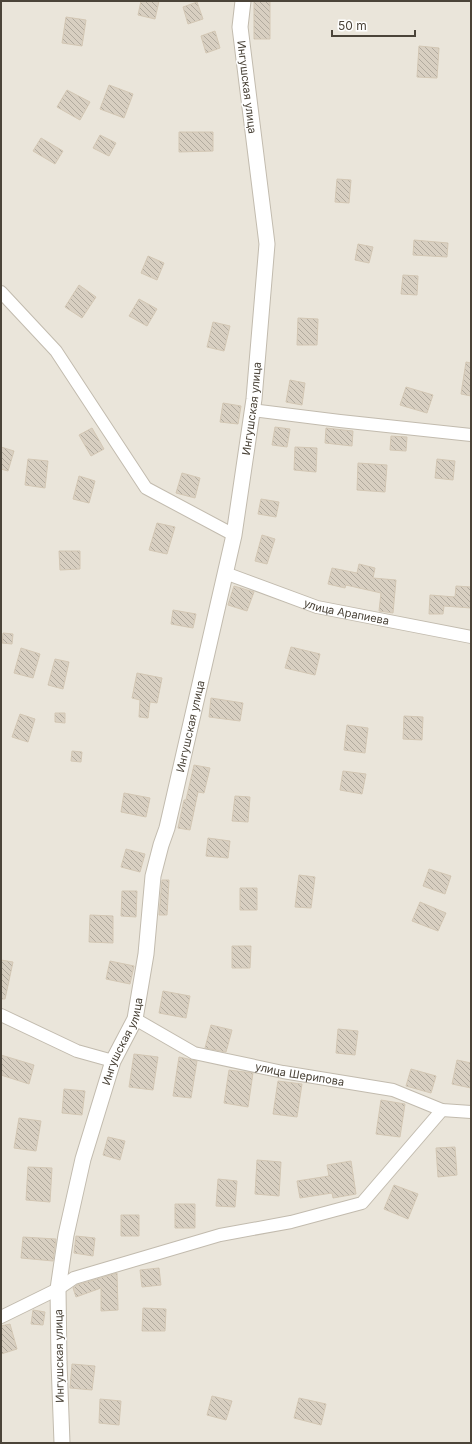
<svg xmlns="http://www.w3.org/2000/svg" width="472" height="1444" viewBox="0 0 472 1444" font-family="Inter,sans-serif">
<style>
.residential{fill:#eae5da}
.building{fill:url(#building-back-hatch);stroke:#d3c7b4}
.lines{fill:none;stroke-linecap:round;stroke-linejoin:round}
.minor-casing{stroke:#c2bbae;stroke-width:14}
.tertiary-casing{stroke:#c2bbae;stroke-width:17}
.minor{stroke:#fff;stroke-width:12}
.tertiary{stroke:#fff;stroke-width:15}
.labels{text-anchor:middle;dominant-baseline:central;stroke-width:3.5;stroke-linejoin:round;paint-order:stroke}
.street-label{font-size:11px;fill:#4b4439;stroke:#fff}
</style>
<defs>
<pattern id="building-back-hatch" width="6" height="6" patternUnits="userSpaceOnUse"><rect width="6" height="6" fill="#d8cfc1"/><path d="M-1 5l2 2M0 0l6 6M5-1l2 2" fill="none" stroke="#b1aa9e"/></pattern>
</defs>
<rect width="100%" height="100%" fill="#f6f3ec"/>
<path class="residential" d="M1,1H471V1443H1Z"/>
<path class="building" d="M141,1H159L155,19L138,15Z
M254,1H270V39H254Z
M197,2L203,19L188,24L183,7Z
M66,17L86,20L82,46L62,43Z
M215,31L220,48L206,53L201,36Z
M419,46L439,48L437,78L417,77Z
M109,85L133,94L124,118L100,109Z
M67,90L90,102L80,120L57,107Z
M179,132H213V151L179,152Z
M100,135L116,143L109,156L93,148Z
M41,138L63,151L55,164L33,151Z
M337,179L351,180L349,203L335,202Z
M414,240L448,243L447,257L413,255Z
M358,244L373,247L369,263L355,260Z
M148,256L164,263L157,280L141,273Z
M403,275L418,276L417,295L401,294Z
M79,285L96,297L82,318L65,307Z
M139,299L157,309L147,326L129,316Z
M298,318L318,319L317,345H297Z
M213,322L230,326L224,351L207,347Z
M466,362L471,363V396L461,394Z
M290,380L305,383L302,405L286,402Z
M406,387L433,395L427,413L400,405Z
M223,403L241,406L238,424L220,422Z
M275,427L290,429L287,447L272,445Z
M92,428L104,449L91,456L79,435Z
M326,428L353,431L352,446L325,443Z
M391,436L407,437L406,451L390,450Z
M1,447L14,451L8,471L1,469Z
M295,447L317,448L316,472L294,470Z
M28,459L48,461L45,488L25,485Z
M437,459L455,461L453,480L435,478Z
M358,463L387,465L385,492L357,490Z
M182,473L200,478L195,498L176,493Z
M79,476L95,481L89,503L73,499Z
M261,499L279,502L276,517L258,514Z
M157,523L175,527L167,554L149,550Z
M262,535L275,539L267,564L255,561Z
M59,551H80V569L60,570Z
M359,564L375,568L373,578L396,580L393,613L379,611L381,593L346,585L345,588L328,584L332,568L357,573Z
M234,586L254,592L247,611L228,605Z
M456,586L471,587V608L444,606L443,614H429L430,595L455,597Z
M173,610L196,614L193,628L171,624Z
M3,633L13,634L12,644L2,643Z
M291,647L320,654L315,675L285,668Z
M21,648L40,654L33,678L14,673Z
M55,659L69,662L63,689L48,685Z
M137,673L162,678L157,703L150,702L148,718L139,717L140,700L132,698Z
M211,698L243,703L240,721L209,717Z
M55,713H65V723L55,722Z
M20,714L35,719L28,742L12,737Z
M404,716L423,717L422,740L403,739Z
M347,725L368,728L365,753L344,750Z
M72,751L82,752L81,762L71,761Z
M194,765L210,768L204,793L198,792L190,830L178,828L184,800H186Z
M343,771L366,774L362,794L340,790Z
M124,793L150,798L146,817L121,812Z
M235,796L250,797L248,822L232,821Z
M208,838L230,841L228,858L206,856Z
M126,849L145,854L140,872L121,867Z
M429,869L451,876L445,894L423,886Z
M299,875L315,877L311,908L295,907Z
M162,880H169L167,915H159Z
M240,888H257V910H240Z
M122,891H137L136,917L121,916Z
M420,902L446,913L438,931L412,921Z
M90,915L113,916V943L89,942Z
M232,946H251L250,968H232Z
M1,960L13,962L5,999H1Z
M110,961L134,966L130,984L106,979Z
M163,991L190,996L186,1018L159,1013Z
M211,1025L232,1030L226,1052L205,1048Z
M338,1029L358,1031L355,1055L336,1053Z
M134,1054L158,1057L153,1090L129,1087Z
M1,1055L34,1065L29,1084L1,1075Z
M179,1057L197,1061L191,1098L173,1096Z
M457,1060L471,1063V1088L452,1084Z
M411,1069L436,1076L431,1093L406,1086Z
M229,1070L253,1073L248,1107L224,1103Z
M278,1081L302,1084L297,1117L273,1114Z
M64,1089L85,1091L82,1115L62,1113Z
M381,1100L405,1104L400,1137L376,1134Z
M19,1118L41,1121L36,1151L14,1148Z
M108,1137L125,1141L120,1160L103,1155Z
M455,1147L457,1175L438,1177L436,1148Z
M257,1160L281,1162L279,1196L255,1194Z
M351,1161L356,1194L333,1198L332,1193L300,1198L297,1181L329,1176L327,1165Z
M28,1167L52,1168L50,1202L26,1200Z
M218,1179L237,1181L235,1207L216,1206Z
M394,1185L418,1194L408,1219L384,1209Z
M175,1204H195V1228H175Z
M121,1215H139V1236H121Z
M76,1236L95,1238L93,1256L74,1253Z
M23,1237L56,1239L53,1261L21,1258Z
M159,1268L161,1285L142,1287L140,1270Z
M117,1273L118,1310L101,1311V1288L76,1297L73,1288L77,1285Z
M143,1308L166,1309L165,1331H142Z
M33,1310L45,1312L43,1325L31,1324Z
M10,1324L17,1349L1,1354V1326Z
M72,1364L95,1366L92,1390L70,1388Z
M212,1396L232,1401L226,1420L207,1415Z
M299,1398L326,1404L321,1425L294,1418Z
M100,1399L121,1401L119,1425L99,1423Z"/>
<g class="lines">
<defs>
<g id="minor">
<path d="M1,292L56,351L146,488L234,535"/>
<path d="M252,410L340,421L471,435"/>
<path id="s1" d="M225,573L317,607L471,637"/>
<path d="M1,1015L77,1051L113,1061"/>
<path id="s2" d="M135,1019L194,1053L283,1072L393,1090L442,1110L471,1112"/>
<path d="M1,1317L58,1289L74,1278L220,1235L291,1222L362,1203L442,1110"/>
</g>
<g id="tertiary">
<path id="s3" d="M62,1443L59,1362L58,1289L66,1235L83,1159L113,1061L135,1019L146,954L153,876L161,845L167,828L234,535L254,399L267,244L240,27L243,1"/>
</g>
</defs>
<use href="#minor" class="minor-casing"/>
<use href="#tertiary" class="tertiary-casing"/>
<use href="#minor" class="minor"/>
<use href="#tertiary" class="tertiary"/>
</g>
<g class="labels">
<g class="street-label">
<text transform="translate(247 87) rotate(83)">Ингушская улица</text>
<text stroke="none"><textPath href="#s3" startOffset="1059">Ингушская улица</textPath></text>
<text stroke="none"><textPath href="#s1" startOffset="128">улица Арапиева</textPath></text>
<text stroke="none"><textPath href="#s3" startOffset="735">Ингушская улица</textPath></text>
<text stroke="none"><textPath href="#s3" startOffset="411">Ингушская улица</textPath></text>
<text stroke="none"><textPath href="#s2" startOffset="176">улица Шерипова</textPath></text>
<text transform="translate(59 1356) rotate(-91)">Ингушская улица</text>
</g>
</g>
<rect width="472" height="1444" fill="none" stroke="#4b4439" stroke-width="4"/>
<path d="M332 30v6h83v-6" fill="none" stroke="#4b4439" stroke-width="2"/>
<text x="338" y="30" font-size="12" fill="#4b4439" stroke="#ffffff" stroke-width="3" paint-order="stroke">50 m</text>
</svg>
